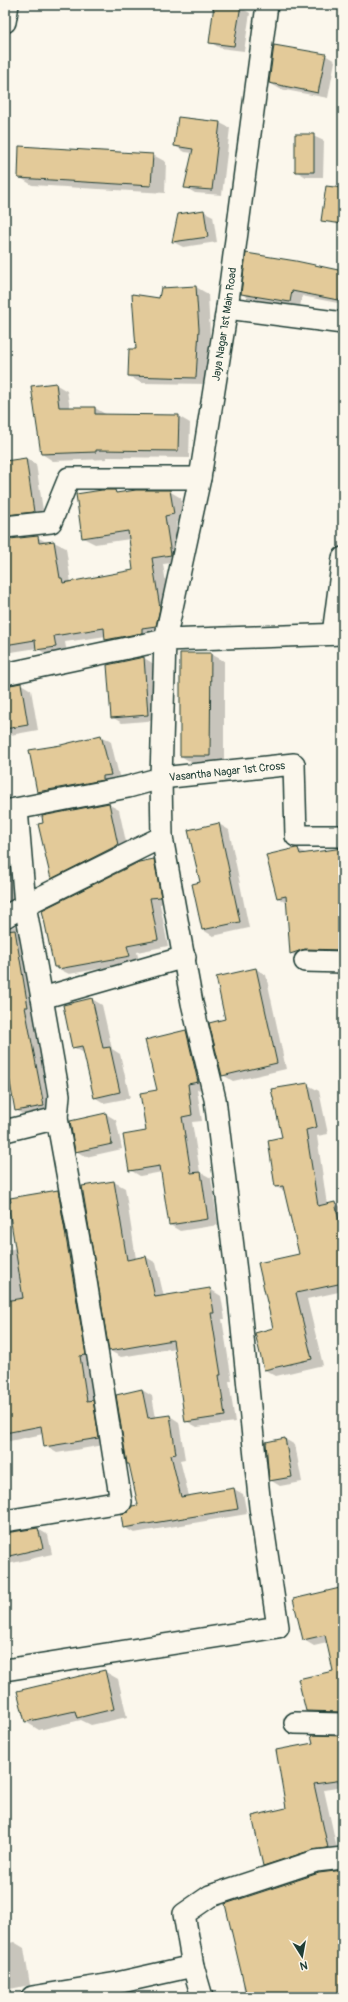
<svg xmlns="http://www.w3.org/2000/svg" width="348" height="2002" viewBox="0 0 348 2002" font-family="Pangolin,sans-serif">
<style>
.shadow{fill:#0003}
.building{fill:#e3ca99;stroke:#1f3d34}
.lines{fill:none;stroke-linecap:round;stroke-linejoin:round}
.street-casing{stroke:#1f3d34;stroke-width:24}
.street{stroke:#fbf7ec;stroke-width:21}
.labels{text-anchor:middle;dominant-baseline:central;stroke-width:3;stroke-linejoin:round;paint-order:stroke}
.street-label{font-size:11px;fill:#1f3d34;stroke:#fbf7ec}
</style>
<rect width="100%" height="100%" fill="#fbf7ec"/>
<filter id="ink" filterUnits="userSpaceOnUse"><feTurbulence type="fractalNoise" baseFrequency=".025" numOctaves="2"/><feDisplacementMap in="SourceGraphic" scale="8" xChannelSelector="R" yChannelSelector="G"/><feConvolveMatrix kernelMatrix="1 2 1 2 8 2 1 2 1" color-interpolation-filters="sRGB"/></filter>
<g filter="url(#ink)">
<path class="shadow" d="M215,5L240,7L250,13L244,51L220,48L210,42Z
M302,5H322L307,8Z
M325,55L335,61L328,98L280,89L270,83Z
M220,123L230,128L222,195L195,193L185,187L193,153L185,152L175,146Z
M313,136L324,141L323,177H306L296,171Z
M153,155L166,162L165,193L32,185L19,177Z
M203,211L213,216L217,242L183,247L173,242Z
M343,272V304L302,296L300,307L252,300L242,294Z
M196,287L208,294L210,336L208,384L141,383L129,376L137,350L160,299Z
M55,384L67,391L70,408H95L107,415L178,416L190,423L189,458L107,457V459L53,461L42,454Z
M26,459L36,464L44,517L17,520L7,514L5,498V462Z
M115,491L119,494L169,491L181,498L185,521L176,522L182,562L163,564L171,615L167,632L118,646L106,640V636L65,642L67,653L49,656L37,648L5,653V544L37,537L48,543L54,542L66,548L71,583L134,571L130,539L95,544L83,538Z
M211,654L224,661V764H194L181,756Z
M144,658L154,664L158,720L122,723L112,717Z
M21,684L31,690L38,730L5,736V686Z
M101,736L111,742L120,780L48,798L38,792L30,751L61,746Z
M108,804L119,810L128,851L61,884L52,878Z
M219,824L229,830L249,928L213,936L203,930L201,882Z
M5,837L11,840L22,892L5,921Z
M298,849L307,854L343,849V955L302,959L291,953L288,904L278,898Z
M154,860L164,866L170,902L160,904L168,946L137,952L139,962L69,974L55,967Z
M15,926L26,933L55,1112L27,1117L16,1110L7,1058L5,1059V927L6,930Z
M256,969L266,975L286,1069L233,1081L223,1075L226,1020L217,977Z
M92,999L102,1005L112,1049L120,1054L130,1098L104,1103L94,1097L84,1053L73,1047Z
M186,1031L196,1037L208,1087L197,1090L202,1121L192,1122L200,1172L211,1178L218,1225L180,1231L170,1225L162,1172L140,1176L130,1170L147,1132L158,1091Z
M308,1085L319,1091L328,1134L317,1136L327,1205L335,1203L343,1208V1291L307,1299L323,1365L276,1376L265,1370L274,1329L300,1255L286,1192L276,1187L283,1138Z
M106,1114L116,1120L122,1149L86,1157L76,1151Z
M114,1182L125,1188L136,1259L146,1257L156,1263L164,1297L210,1289L221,1296L225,1319H222L232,1381H229L235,1422L197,1427L186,1421L175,1348L121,1357L110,1351Z
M58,1191L70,1198L110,1444L57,1453L45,1446L43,1434L5,1442V1251L16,1248Z
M142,1390L152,1396L156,1418L170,1416L179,1422L185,1459L180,1460L189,1496L234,1489L243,1494L247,1514L134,1533L124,1527L129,1512L139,1505L130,1465L128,1464Z
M285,1439L295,1445L302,1482L280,1486L270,1480Z
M38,1529L48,1535L52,1554L8,1564L5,1562V1533Z
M340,1589L343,1591V1717H317L306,1711L334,1672L327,1643L314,1646L304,1640Z
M104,1671L118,1679L127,1717L91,1725L81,1720L39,1730L26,1722Z
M312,1736H343V1787L324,1790L338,1853L275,1871L264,1865L314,1744Z
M343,1871V1997H245L243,1984H245Z
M14,1942L24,1948L30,1985L5,1990V1944Z
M138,1992L147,1997H108Z"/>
<path class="building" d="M214,5H241L234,46L209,43Z
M274,45L326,54L318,93L269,83Z
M178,117L220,122L212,190L184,188L193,149L174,146Z
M295,134H314V172H295Z
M19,146L153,154L151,186L18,178Z
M326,186L343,188V224L321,221Z
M204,210L208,237L172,242L178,214Z
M246,253L296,261L343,271V301L292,291L290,302L241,294Z
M196,286L199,329L196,378L128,376L129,349H136L132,294L159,298L161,288Z
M56,383L59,407H95V414L179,415L178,451L96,450V452L41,454L31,386Z
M26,458L34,512L6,515L5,461Z
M102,490H115L116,493L136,490H170L174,514L165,516L171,555L152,558L160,608L156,626L142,628V633L105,640L104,628L54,636L56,647L36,650L35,640L5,645V543L10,542V539L38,536L39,543L54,541L60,578H62L63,583L133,570L128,531L82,538L76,494Z
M180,653H211L210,756H180Z
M144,657L148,715L111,718L107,665Z
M21,683L28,725L5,729V686Z
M101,735L111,775L103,776V780L37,792L29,750L61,745Z
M109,803L118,845L51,879L38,824L43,823L42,816Z
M219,823L240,922L202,930L192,884L200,882L188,830Z
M296,848H298L300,854L343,848V950L305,949L290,954L286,896L277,898L266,855Z
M154,859L161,897L150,898L158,940L127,946L130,956L58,969V967H54L42,910L139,862Z
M15,930L28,1007H25L44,1106L15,1111L5,1054V931Z
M256,968L277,1063L222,1076L209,1023L225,1019L216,977Z
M92,998L103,1048L110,1047L120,1092L94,1098L82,1046L72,1048L63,1005Z
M186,1030L198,1082L188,1084L192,1115L182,1117L191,1173L201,1172L208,1219L169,1225L160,1166L129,1171L123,1135L146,1131L140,1093L157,1090L145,1040Z
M308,1083L317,1127L306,1130L318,1206L335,1202L343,1239V1283L296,1293L312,1359L264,1370L255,1333L273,1328L258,1263L299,1254L283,1186L275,1187L268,1140L282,1137L271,1089Z
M106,1113L112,1144L75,1152L70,1121Z
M114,1181L127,1260L146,1256L155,1297L210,1288L214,1313H211L221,1375H219L225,1416L185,1422L173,1340L109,1351L82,1186Z
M58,1190L86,1355L80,1356L87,1401L93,1400L99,1438L44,1447L41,1426L5,1433V1301L23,1298L8,1203L11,1202L10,1198Z
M142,1389L148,1418L170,1415L176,1454L171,1455L181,1497L234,1488L238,1509L123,1528L121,1514L128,1512L132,1506L138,1505L129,1464H127L116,1395Z
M285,1438L292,1477L269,1481L266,1442Z
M38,1528L43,1548L5,1557V1533Z
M340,1588L343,1601V1712L306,1711L298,1679L333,1671L325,1635L303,1640L293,1599Z
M105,1670L114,1709L77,1718L75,1711L25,1722L17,1691Z
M311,1735L343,1736V1780L314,1784L328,1848L312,1850L263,1866L252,1816L286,1808L276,1750L313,1743Z
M343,1870V1997H247L225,1904L319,1873Z"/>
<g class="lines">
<defs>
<g id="street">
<path d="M5,22L8,5"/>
<path d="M227,308L343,323"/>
<path d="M5,527L51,522L69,478H200"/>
<path d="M333,634L343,558"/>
<path id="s1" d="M5,674L165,640L200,478L227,308L267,5"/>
<path d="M17,809L25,905L42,998"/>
<path id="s2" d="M5,811L128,787L161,778L294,764L296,836H343"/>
<path d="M5,917L25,905L162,837"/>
<path d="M305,961L343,962"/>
<path d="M57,1118L59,1095L42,998L185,957"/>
<path d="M5,1131L57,1118L82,1256L121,1502L5,1521"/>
<path d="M5,1670L278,1627L260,1507L238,1288L215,1099L192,1003L162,837L161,778L165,640L343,634"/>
<path d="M295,1723L343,1724"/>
<path d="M193,1966L202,1997"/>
<path d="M32,1997L117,1983L193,1966L184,1914L210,1896L316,1861L343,1858"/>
</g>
</defs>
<use href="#street" class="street-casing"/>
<use href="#street" class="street"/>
</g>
</g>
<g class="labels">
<g class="street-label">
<text stroke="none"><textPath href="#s1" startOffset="485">Jaya Nagar 1st Main Road</textPath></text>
<text stroke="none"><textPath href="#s2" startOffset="226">Vasantha Nagar 1st Cross</textPath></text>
</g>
</g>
<rect width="348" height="2002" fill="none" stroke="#fbf7ec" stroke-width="20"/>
<rect x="10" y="10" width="328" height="1982" fill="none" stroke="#1f3d34" stroke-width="1.5" filter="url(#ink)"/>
<g transform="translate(302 1956) rotate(169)" stroke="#fbf7ec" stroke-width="3" paint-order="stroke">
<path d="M0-3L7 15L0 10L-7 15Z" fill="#1f3d34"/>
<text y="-6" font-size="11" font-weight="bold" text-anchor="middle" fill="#1f3d34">N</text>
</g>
</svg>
